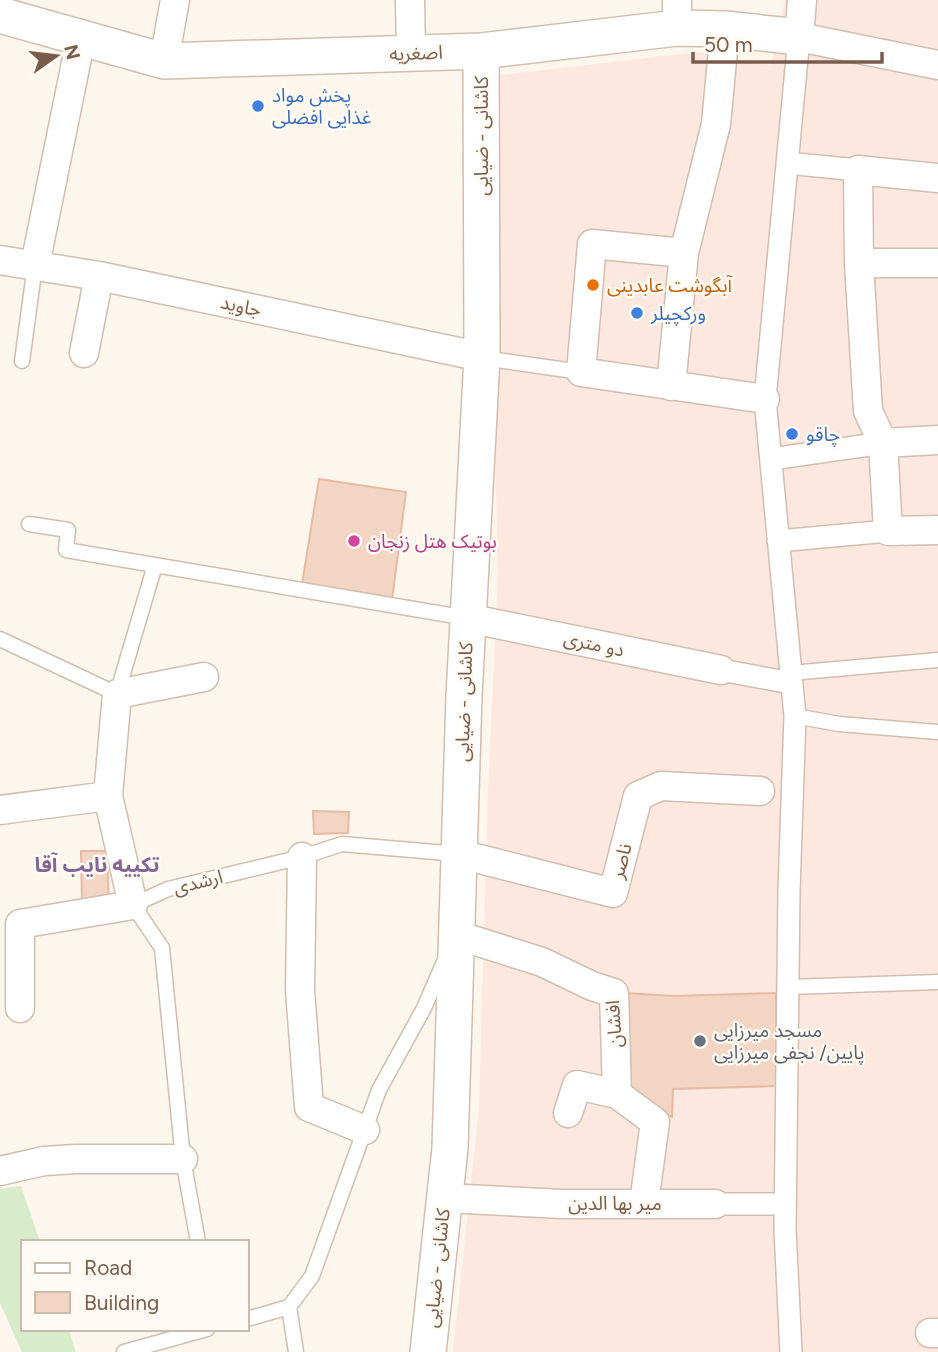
<svg xmlns="http://www.w3.org/2000/svg" width="938" height="1352" viewBox="0 0 938 1352" font-family="Figtree,'Noto Sans Arabic',sans-serif">
<style>
.commercial{fill:#fde8e0}
.green{fill:#d8ecc9}
.building{fill:#f3d5c3;stroke:#e6bba3;stroke-width:2}
.lines{fill:none;stroke-linecap:round;stroke-linejoin:round}
.service-casing{stroke:#d1beb0;stroke-width:17}
.pedestrian-casing{stroke:#d1beb0;stroke-width:24}
.minor-casing{stroke:#d1beb0;stroke-width:31}
.tertiary-casing{stroke:#d1beb0;stroke-width:38}
.service{stroke:#fff;stroke-width:14}
.pedestrian{stroke:#fff;stroke-width:21}
.minor{stroke:#fff;stroke-width:28}
.tertiary{stroke:#fff;stroke-width:35}
.shop-dot{fill:#3f7fe0;stroke:#fffaf3;stroke-width:2.5}
.food-dot{fill:#e8710a;stroke:#fffaf3;stroke-width:2.5}
.hotel-dot{fill:#d1479c;stroke:#fffaf3;stroke-width:2.5}
.worship-dot{fill:#6b7280;stroke:#fffaf3;stroke-width:2.5}
.labels{text-anchor:middle;dominant-baseline:central;stroke-width:5;stroke-linejoin:round;paint-order:stroke}
.street-label{font-size:19px;fill:#7a5c4d;stroke:#fffaf3}
.shop-label{font-size:19px;fill:#366cbe;stroke:#fffaf3;text-anchor:start}
.food-label{font-size:19px;fill:#c56008;stroke:#fffaf3;text-anchor:start}
.hotel-label{font-size:19px;fill:#b23c85;stroke:#fffaf3;text-anchor:start}
.worship-label{font-size:19px;fill:#5b616d;stroke:#fffaf3;text-anchor:start}
.neighbourhood-label{font-size:21px;font-weight:bold;fill:#846695;stroke:#fffaf3}
</style>
<rect width="100%" height="100%" fill="#fdf6ec"/>
<path class="commercial" d="M785,0H938V1352H453L479,1107L488,791L498,576L494,412V76L699,52L771,66Z"/>
<path class="green" d="M21,1186L40,1242H23V1329H68L76,1352H22L0,1303V1189Z"/>
<path class="building" d="M319,479L406,492L392,600L301,590Z
M313,811L349,812L348,833L314,834Z
M81,851H107L109,904H82Z
M625,993L674,996L776,993L777,1086L673,1089L672,1117L624,1093Z"/>
<g class="lines">
<defs>
<path id="service" d="M483,358L581,372
M22,361L35,265
M29,524L68,530L66,550L467,618
M0,639L117,694L155,565
M791,673L938,660
M795,716L839,724L938,732
M789,987L938,982
M198,1242L183,1159L162,948L133,905L168,889L302,857L342,844L458,854
M289,1307L312,1276L379,1090L424,1008L444,962
M247,1319L289,1307L296,1352
M124,1352L207,1329"/>
<path id="pedestrian" d="M787,163L858,170
M771,459L883,443
M778,541L888,531
M721,670L791,683
M715,1204H785
M791,1352L785,1230L789,890L795,716L765,399L799,37"/>
<path id="minor" d="M410,0L411,53
M677,0V28
M802,0L799,37L938,65
M164,61L175,0
M938,178L858,170L859,263L868,411L883,443L938,440
M684,253L592,244L581,372L765,399
M0,260L99,276L482,357
M859,263H938
M35,265L81,38
M84,353L99,276
M671,386L684,253L716,124L725,29
M883,443L888,531L938,530
M467,618L721,670
M0,810L108,796
M460,854L613,893L638,796L661,786L760,791
M302,857L300,990L309,1107L365,1130
M457,935L542,962L592,986L614,993L617,1094L655,1122L644,1203
M20,1008V924L133,905L108,796L117,694L204,677
M568,1113L577,1085L617,1094
M0,1171L44,1161L76,1159H183
M445,1198L562,1204H715
M930,1333H938"/>
<path id="tertiary" d="M0,15L164,61L481,51L677,28L725,29L799,37
M428,1352L450,1148L464,696L482,357L481,51"/>
</defs>
<use href="#service" class="service-casing"/>
<use href="#pedestrian" class="pedestrian-casing"/>
<use href="#minor" class="minor-casing"/>
<use href="#tertiary" class="tertiary-casing"/>
<use href="#service" class="service"/>
<use href="#pedestrian" class="pedestrian"/>
<use href="#minor" class="minor"/>
<use href="#tertiary" class="tertiary"/>
</g>
<g class="shop-dot">
<circle cx="258" cy="106" r="7"/>
<circle cx="637" cy="313" r="7"/>
<circle cx="792" cy="434" r="7"/>
</g>
<circle class="food-dot" cx="593" cy="285" r="7"/>
<circle class="hotel-dot" cx="354" cy="541" r="7"/>
<circle class="worship-dot" cx="700" cy="1041" r="7"/>
<g class="labels">
<g class="street-label">
<text transform="translate(416 53) rotate(-2)">اصغریه</text>
<text transform="translate(481 136) rotate(-90)">کاشانی - ضیایی</text>
<text transform="translate(241 306) rotate(12)">جاوید</text>
<text transform="translate(594 644) rotate(12)">دو متری</text>
<text transform="translate(464 702) rotate(-88)">کاشانی - ضیایی</text>
<text transform="translate(621 861) rotate(-75)">ناصر</text>
<text transform="translate(198 882) rotate(-14)">ارشدی</text>
<text transform="translate(614 1024) rotate(-94)">افشان</text>
<text x="615" y="1203">میر بها الدین</text>
<text transform="translate(437 1268) rotate(-84)">کاشانی - ضیایی</text>
</g>
<g class="shop-label">
<text x="272" y="95">پخش مواد<tspan x="272" dy="22">غذایی افضلی</tspan></text>
<text x="651" y="313">ورکچیلر</text>
<text x="806" y="434">چاقو</text>
</g>
<g class="food-label">
<text x="607" y="285">آبگوشت عابدینی</text>
</g>
<g class="hotel-label">
<text x="368" y="541">بوتیک هتل زنجان</text>
</g>
<g class="worship-label">
<text x="714" y="1030">مسجد میرزایی<tspan x="714" dy="22">پایین/ نجفی میرزایی</tspan></text>
</g>
<g class="neighbourhood-label">
<text x="97" y="864">تکییه نایب آقا</text>
</g>
</g>
<rect x="21" y="1240" width="228" height="91" fill="#fffaf3" stroke="#cabbb1" stroke-width="2"/>
<rect x="35" y="1263" width="35" height="10" fill="#ffffff" stroke="#cabbb1" stroke-width="2"/>
<text x="84" y="1275" font-size="21" fill="#7a5c4d">Road</text>
<rect x="35" y="1292" width="35" height="21" fill="#f3d5c3" stroke="#cabbb1" stroke-width="2"/>
<text x="84" y="1310" font-size="21" fill="#7a5c4d">Building</text>
<g transform="translate(56 56) rotate(76)" stroke="#fffaf3" stroke-width="5" paint-order="stroke">
<path d="M0-5L12 26L0 18L-12 26Z" fill="#7a5c4d"/>
<text y="-10" font-size="19" font-weight="bold" text-anchor="middle" fill="#7a5c4d">N</text>
</g>
<path d="M693 52v10h189v-10" fill="none" stroke="#7a5c4d" stroke-width="3.5"/>
<text x="704" y="52" font-size="21" fill="#7a5c4d" stroke="#fffaf3" stroke-width="5" paint-order="stroke">50 m</text>
</svg>
